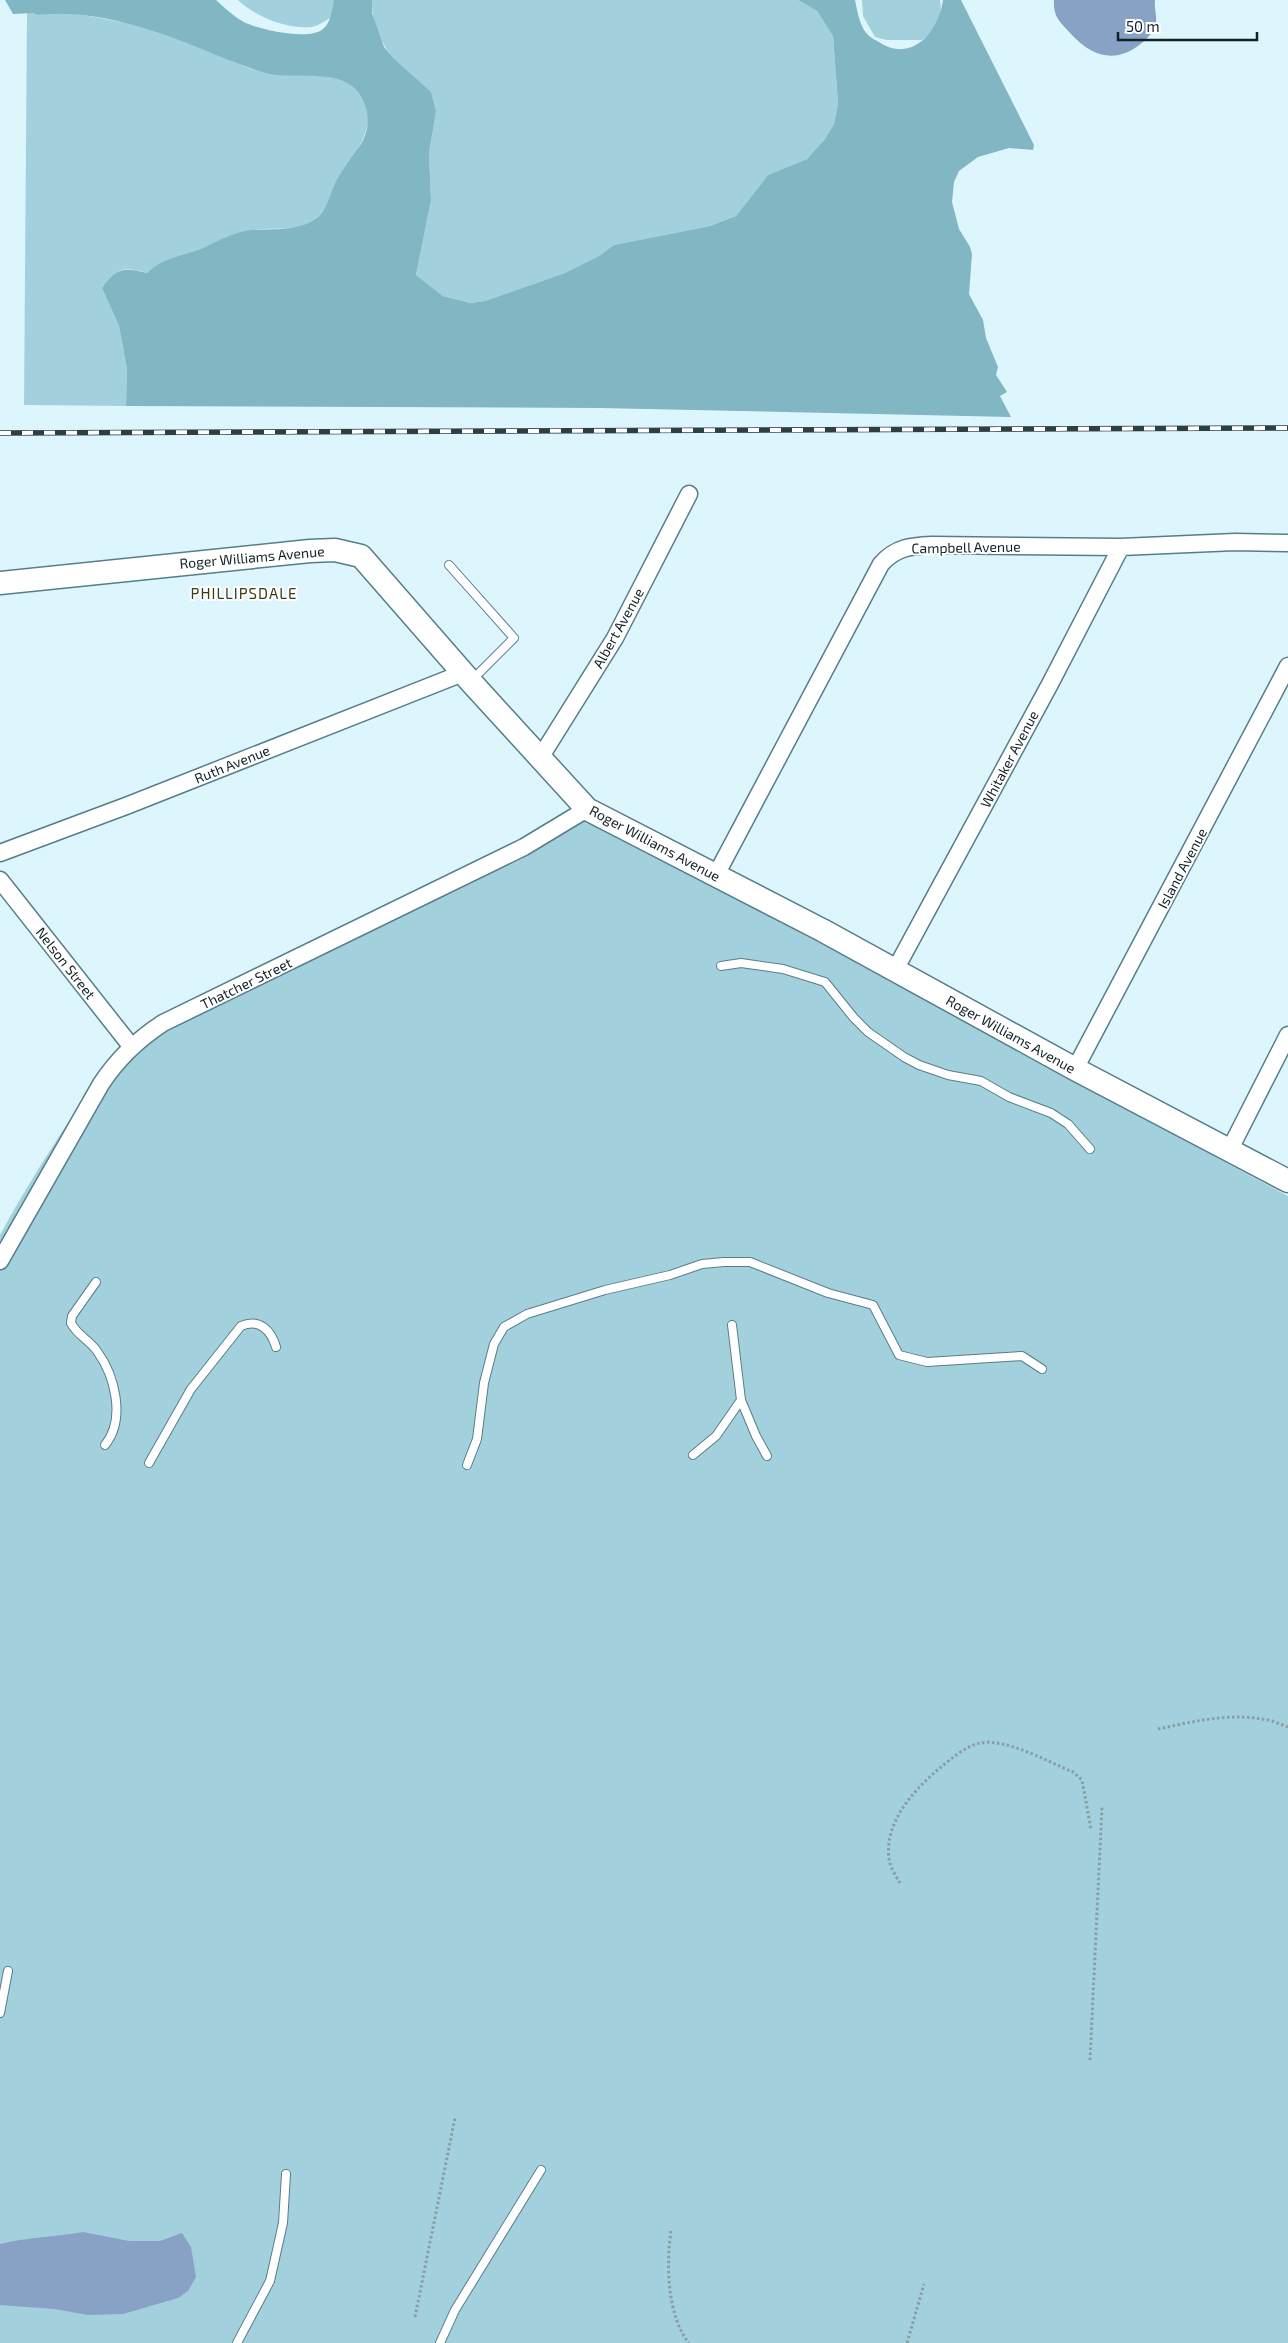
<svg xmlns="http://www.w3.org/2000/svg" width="1288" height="2343" viewBox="0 0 1288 2343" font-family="'Exo 2',sans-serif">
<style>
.green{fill:#a2d1dd}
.forest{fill:#81b6c3}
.water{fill:#87a2c4}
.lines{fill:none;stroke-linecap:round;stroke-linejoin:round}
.lane-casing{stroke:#567e88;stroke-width:10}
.street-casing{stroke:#567e88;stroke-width:19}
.secondary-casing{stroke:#567e88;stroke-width:25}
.path{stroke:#899ea4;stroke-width:3;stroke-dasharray:2.5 2.5;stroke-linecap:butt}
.lane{stroke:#fff;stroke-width:8}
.street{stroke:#fff;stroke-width:16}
.secondary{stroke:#fff;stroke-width:22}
.rail-casing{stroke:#2e3f43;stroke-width:5.5}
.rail{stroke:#fff;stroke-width:4;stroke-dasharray:11;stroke-linecap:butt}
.labels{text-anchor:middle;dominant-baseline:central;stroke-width:4;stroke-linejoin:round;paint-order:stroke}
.street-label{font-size:14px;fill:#112125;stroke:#fff}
.neighbourhood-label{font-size:15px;letter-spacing:1px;fill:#393c14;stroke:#fff}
</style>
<rect width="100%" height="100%" fill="#ddf6fd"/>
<path class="green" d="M238,0H335L333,16C327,20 318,26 311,27C286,29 256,17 238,0Z
M372,0H798L817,11L833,36L838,103L834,124L825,139L807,159L768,175L736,216L710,226L614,245L599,256L565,273L485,301L470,303L443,296L416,275L431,200L429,153L436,112C411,80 370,44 372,0Z
M862,0H940C943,20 938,28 922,40H886L875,37L863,16Z
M61,12C96,17 132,22 165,34C187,42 210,51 232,61C243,66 255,71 267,73C292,78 350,68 363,96C377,124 360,146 345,168C334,183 330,210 314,220C295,233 269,226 248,231C232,234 219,240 205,247C185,256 164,256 147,273C123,266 116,268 102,288L119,326L127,369L126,406L24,405L27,13H33L37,15Z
M580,811L902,983L1059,1073L1288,1196V2343H0V1235C36,1169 78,1105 123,1045Z"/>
<path class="forest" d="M5,0H216C225,8 233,16 244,22C259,30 310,41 323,29C331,22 332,10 334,0H372V13L384,47L393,58L431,92L436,112L429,153L431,200L416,275L443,296L470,303L485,301L565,273L599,256L614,245L710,226L736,216L768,175L807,159L825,139L834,124L838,103L833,36L817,11L798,0H855C857,10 859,21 864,30C868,36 873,39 879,42C912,64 939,31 943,0H961L1034,145L1033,150L1009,148L978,157L959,171L954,182L952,202L959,229L970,247L972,254L969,294L983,320L986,338L998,367L996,375L1007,392L1000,396L1011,417L600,408L126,406L127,369L119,326L102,288C116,268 123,267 147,273C164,256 185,256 205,247C219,240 235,232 251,230C271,229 296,231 314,220C328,212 330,191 338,178C344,167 352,157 359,147C367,136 370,121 366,108C354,62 299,82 265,73C238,65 213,53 187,43C140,25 88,9 37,15L33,13L13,14Z"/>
<path class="water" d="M1054,0H1155C1154,8 1157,16 1156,23C1155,30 1148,38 1143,42C1116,65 1092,57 1070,33C1059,21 1053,16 1054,0Z
M83,2232L129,2241H160L182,2233L191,2247L196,2277L188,2291L178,2298L123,2314L88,2315L54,2309L0,2305V2244C27,2237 55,2237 83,2232Z"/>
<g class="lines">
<defs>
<path id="lane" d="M449,565L514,638L472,680
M721,966L741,963L783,969L825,982L854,1018L868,1032L904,1057L919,1065L948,1075L981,1081L1009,1097L1051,1113L1068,1124L1090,1149
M96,1282L72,1316L71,1323C76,1334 90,1341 97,1351C115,1376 126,1419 105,1445
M732,1325L741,1400L756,1436L767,1456
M693,1455L716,1436L741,1400
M149,1463L191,1389L241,1326C259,1318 271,1330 276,1347
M467,1465L477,1439L484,1383L494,1344L504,1327L527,1314L605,1290L670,1275L702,1264L724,1262H750L828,1293L873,1305L899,1355L927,1362L1022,1356L1042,1369
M0,2013L8,1971
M237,2343L270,2281L283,2223L286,2174
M440,2343L455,2310L541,2170"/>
<path id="street" d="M540,758L615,638L689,494
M0,853L126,806L463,673
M716,875L881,564C896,547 911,546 932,545L1121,547L1235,542L1288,543
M0,880L131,1046
M895,970L1050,684L1121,547
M1075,1069L1288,666
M1230,1149L1288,1035
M0,1261L101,1084C118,1058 137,1040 163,1023L524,847L587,809"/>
<path id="secondary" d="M0,583L310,551L335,550L361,556L471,682L587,809L822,930L1075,1069L1288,1181"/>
</defs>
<use href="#lane" class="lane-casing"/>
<use href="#street" class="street-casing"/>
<use href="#secondary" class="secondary-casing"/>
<path class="path" d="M1158,1729C1191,1722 1228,1713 1262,1719C1271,1720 1280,1724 1288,1727
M900,1883C896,1876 890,1867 889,1859C884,1821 915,1789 941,1767C952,1758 966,1746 980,1743C1007,1738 1048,1762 1073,1772L1082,1780L1091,1829
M1090,2060L1102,1807
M671,2231C666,2264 667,2316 689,2343
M415,2317L455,2118
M907,2343L924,2284"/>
<use href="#lane" class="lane"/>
<use href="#street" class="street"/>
<use href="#secondary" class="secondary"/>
<defs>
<path id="rail" d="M0,433L1288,428"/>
</defs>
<use href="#rail" class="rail-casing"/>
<use href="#rail" class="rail"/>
</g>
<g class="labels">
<g class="street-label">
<text transform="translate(966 547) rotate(-1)">Campbell Avenue</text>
<text transform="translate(252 557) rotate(-5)">Roger Williams Avenue</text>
<text transform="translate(618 628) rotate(-61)">Albert Avenue</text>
<text transform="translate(1009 759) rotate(-62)">Whitaker Avenue</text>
<text transform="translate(232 764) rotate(-22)">Ruth Avenue</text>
<text transform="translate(655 843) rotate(28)">Roger Williams Avenue</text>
<text transform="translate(1182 868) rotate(-62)">Island Avenue</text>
<text transform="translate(66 963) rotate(52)">Nelson Street</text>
<text transform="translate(246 983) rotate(-26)">Thatcher Street</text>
<text transform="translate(1011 1034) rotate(29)">Roger Williams Avenue</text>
</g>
<g class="neighbourhood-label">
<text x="244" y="593">PHILLIPSDALE</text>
</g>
</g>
<path d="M1118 32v8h139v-8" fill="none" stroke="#112125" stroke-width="2.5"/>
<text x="1126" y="32" font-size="15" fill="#112125" stroke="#ffffff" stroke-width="4" paint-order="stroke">50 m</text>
</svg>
